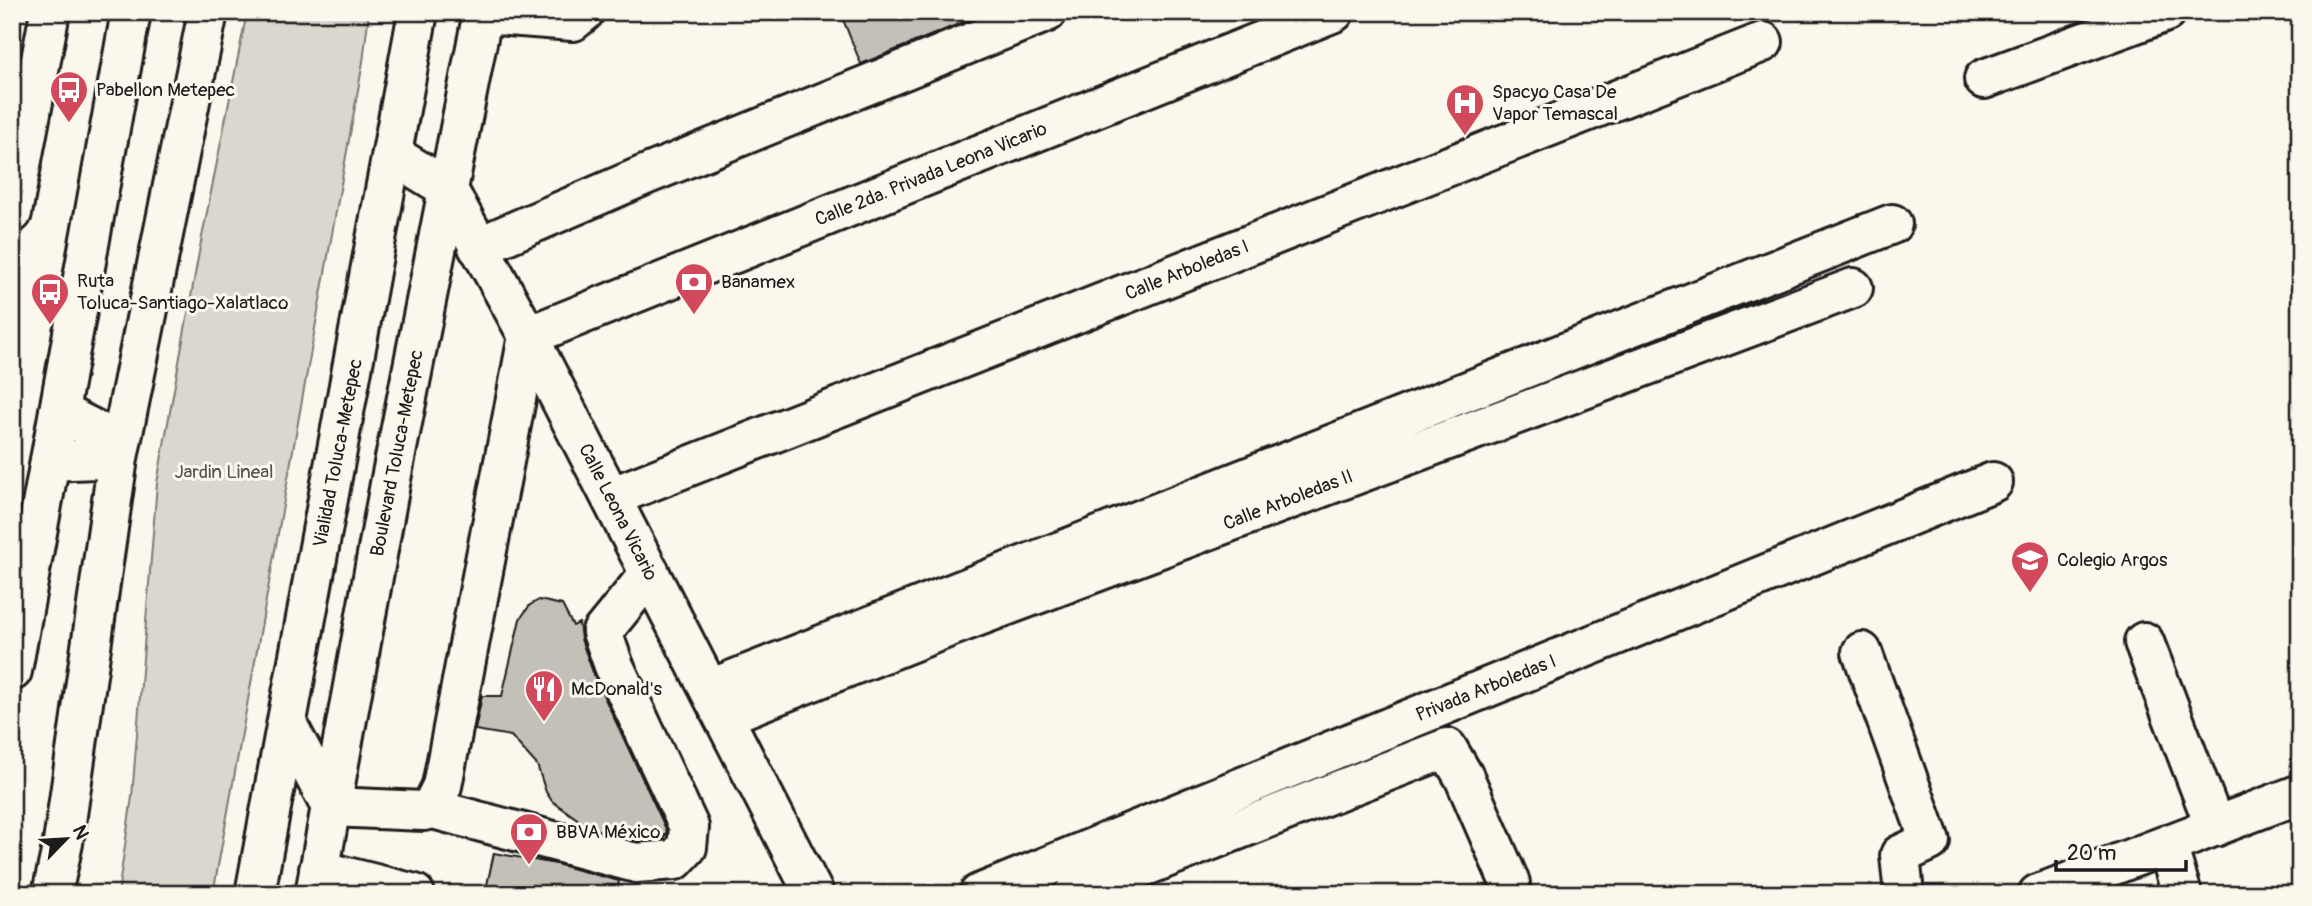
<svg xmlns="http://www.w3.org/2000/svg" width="2312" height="906" viewBox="0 0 2312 906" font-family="Pangolin,sans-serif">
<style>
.green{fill:#dad7ce;stroke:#7b7a75;stroke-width:2}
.building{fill:#c3c0b8;stroke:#1c1c1c;stroke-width:2}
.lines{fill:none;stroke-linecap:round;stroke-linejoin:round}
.minor-casing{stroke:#1c1c1c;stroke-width:44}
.major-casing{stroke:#1c1c1c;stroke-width:44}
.highway-casing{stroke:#1c1c1c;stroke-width:44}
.minor{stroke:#fbf7ec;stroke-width:38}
.major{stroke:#fbf7ec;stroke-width:38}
.highway{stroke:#fbf7ec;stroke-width:38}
.labels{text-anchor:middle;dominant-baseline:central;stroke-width:6;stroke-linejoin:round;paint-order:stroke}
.poi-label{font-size:19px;fill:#1c1c1c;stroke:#fbf7ec;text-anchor:start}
.street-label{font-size:19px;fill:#1c1c1c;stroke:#fbf7ec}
.park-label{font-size:19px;fill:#555451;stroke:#fbf7ec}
</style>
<rect width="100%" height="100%" fill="#fbf7ec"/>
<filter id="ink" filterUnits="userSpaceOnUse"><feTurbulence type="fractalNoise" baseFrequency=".0143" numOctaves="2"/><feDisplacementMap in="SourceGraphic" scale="14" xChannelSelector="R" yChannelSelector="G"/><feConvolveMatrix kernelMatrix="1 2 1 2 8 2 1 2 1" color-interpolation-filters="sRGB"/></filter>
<g filter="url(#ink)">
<path class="green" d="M247,12H369L363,62L213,894H118L132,797L157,483L200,247Z"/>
<path class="building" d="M840,12H988L861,64Z
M539,600L562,605L573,626L579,623L581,639L594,675L667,831L663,839L638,841L590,828L552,801L546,792L537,765L511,736L475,730L482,696H502L520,619L530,605Z
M494,853L556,864L619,881L617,894H485Z"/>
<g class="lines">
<defs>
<path id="minor" d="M482,14L573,21L584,12
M1984,79L2166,12
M12,213L50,12
M478,247L645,175L1047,12
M611,497L1763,42
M2144,642L2215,827
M1862,652L1930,841L1900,855L1904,894
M710,689L1892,224
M724,716L952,626L1853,288
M331,807L424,811L433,804L442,786L528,336L1334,12
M429,808L636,863L675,860L687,847L689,827L614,666L602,632L650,573
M2167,845L2182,894
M319,870L415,894
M979,894L1993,482
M1074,894L1447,748L1464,777L1510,883
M2038,894L2300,794"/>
<path id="major" d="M393,155L447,188L528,336L814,894
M12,671L131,12
M315,894L390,484L483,12"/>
<path id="highway" d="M59,412L121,443
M50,461L118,458
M287,724L331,807
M52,894L63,843L118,458L208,12
M255,894L418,12"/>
</defs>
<use href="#minor" class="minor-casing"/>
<use href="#major" class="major-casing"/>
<use href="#highway" class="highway-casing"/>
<use href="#minor" class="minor"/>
<use href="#major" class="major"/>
<use href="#highway" class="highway"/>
</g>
</g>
<defs>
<symbol id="bus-pin" viewBox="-11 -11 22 30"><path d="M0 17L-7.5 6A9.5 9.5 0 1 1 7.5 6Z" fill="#d1495b" stroke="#fbf7ec"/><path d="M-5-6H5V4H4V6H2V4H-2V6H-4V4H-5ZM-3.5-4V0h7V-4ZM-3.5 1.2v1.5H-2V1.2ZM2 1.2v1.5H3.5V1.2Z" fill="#fff"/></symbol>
<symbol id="hospital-pin" viewBox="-11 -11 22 30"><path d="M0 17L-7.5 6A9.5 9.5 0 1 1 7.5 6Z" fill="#d1495b" stroke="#fbf7ec"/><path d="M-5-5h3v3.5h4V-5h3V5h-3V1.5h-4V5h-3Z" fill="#fff"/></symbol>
<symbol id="bank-pin" viewBox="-11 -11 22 30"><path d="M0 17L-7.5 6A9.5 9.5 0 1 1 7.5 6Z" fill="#d1495b" stroke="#fbf7ec"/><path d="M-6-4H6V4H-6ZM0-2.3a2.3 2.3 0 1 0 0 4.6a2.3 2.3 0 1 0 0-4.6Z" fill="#fff"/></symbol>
<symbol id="school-pin" viewBox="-11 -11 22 30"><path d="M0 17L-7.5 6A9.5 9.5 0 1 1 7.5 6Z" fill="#d1495b" stroke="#fbf7ec"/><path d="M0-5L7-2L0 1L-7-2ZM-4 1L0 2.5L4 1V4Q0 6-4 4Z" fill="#fff"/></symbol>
<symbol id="restaurant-pin" viewBox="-11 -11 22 30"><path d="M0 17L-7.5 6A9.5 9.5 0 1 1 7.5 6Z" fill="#d1495b" stroke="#fbf7ec"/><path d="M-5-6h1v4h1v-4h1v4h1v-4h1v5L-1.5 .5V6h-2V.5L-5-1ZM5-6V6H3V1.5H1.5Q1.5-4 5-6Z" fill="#fff"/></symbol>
</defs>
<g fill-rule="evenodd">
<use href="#bus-pin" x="47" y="68" width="44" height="60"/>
<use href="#hospital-pin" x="1443" y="81" width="44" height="60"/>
<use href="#bank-pin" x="672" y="260" width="44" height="60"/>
<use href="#bus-pin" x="28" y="270" width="44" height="60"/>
<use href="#school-pin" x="2008" y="538" width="44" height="60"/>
<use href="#restaurant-pin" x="522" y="667" width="44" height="60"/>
<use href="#bank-pin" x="507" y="810" width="44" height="60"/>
</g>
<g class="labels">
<g class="poi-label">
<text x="96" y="90">Pabellon Metepec</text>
<text x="1492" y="92">Spacyo Casa De<tspan x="1492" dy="22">Vapor Temascal</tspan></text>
<text x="77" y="281">Ruta<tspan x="77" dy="22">Toluca-Santiago-Xalatlaco</tspan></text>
<text x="721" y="282">Banamex</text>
<text x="2057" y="560">Colegio Argos</text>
<text x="571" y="689">McDonald's</text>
<text x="556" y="832">BBVA México</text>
</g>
<g class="street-label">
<text transform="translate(931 174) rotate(-22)">Calle 2da. Privada Leona Vicario</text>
<text transform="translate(1187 270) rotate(-22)">Calle Arboledas I</text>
<text transform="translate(338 453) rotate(-79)">Vialidad Toluca-Metepec</text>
<text transform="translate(397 453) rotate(-79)">Boulevard Toluca-Metepec</text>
<text transform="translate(1288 500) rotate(-21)">Calle Arboledas II</text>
<text transform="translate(618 512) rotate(63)">Calle Leona Vicario</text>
<text transform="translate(1486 688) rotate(-22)">Privada Arboledas I</text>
</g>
<g class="park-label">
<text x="224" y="472">Jardin Lineal</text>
</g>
</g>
<rect width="2312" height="906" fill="none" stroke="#fbf7ec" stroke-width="42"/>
<rect x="21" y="21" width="2270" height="864" fill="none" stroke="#1c1c1c" stroke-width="2.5" filter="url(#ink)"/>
<g transform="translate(66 839) rotate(65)" stroke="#fbf7ec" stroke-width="5" paint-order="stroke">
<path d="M0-5L12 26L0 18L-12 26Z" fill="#1c1c1c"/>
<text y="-10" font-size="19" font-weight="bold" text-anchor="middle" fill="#1c1c1c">N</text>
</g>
<path d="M2056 860v10h130v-10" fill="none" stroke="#1c1c1c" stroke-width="3.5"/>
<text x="2067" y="860" font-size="21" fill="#1c1c1c" stroke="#fbf7ec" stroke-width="5" paint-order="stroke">20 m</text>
</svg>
